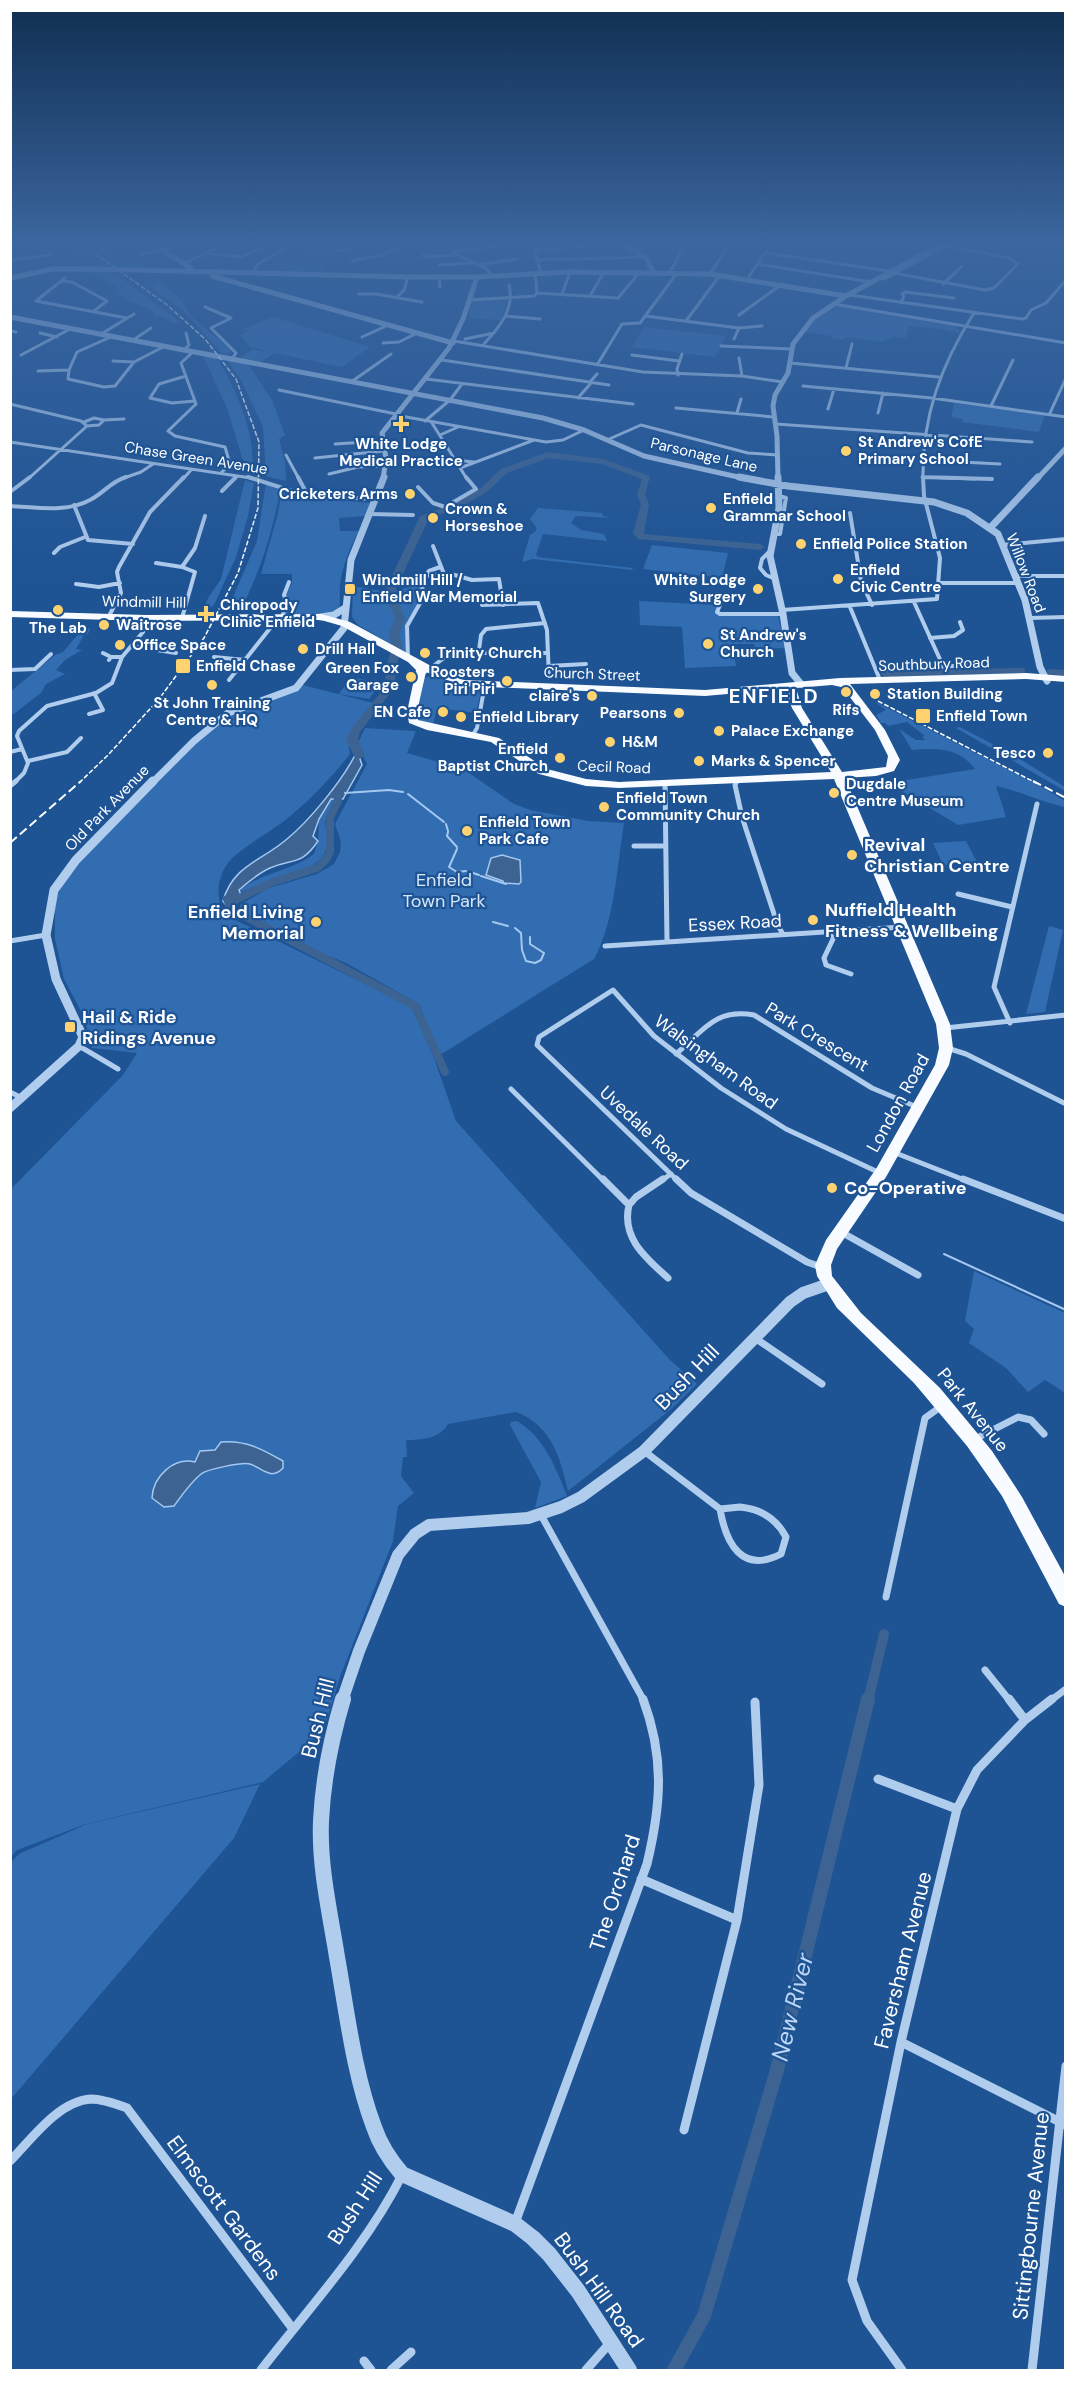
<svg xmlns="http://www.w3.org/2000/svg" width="1076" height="2381" viewBox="0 0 1076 2381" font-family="'DM Sans',sans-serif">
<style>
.green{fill:#326db1}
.water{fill:#3c6391;stroke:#a4c8f0;stroke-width:1.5}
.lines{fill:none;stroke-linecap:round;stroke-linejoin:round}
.stream{stroke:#a4c8f0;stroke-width:2}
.canal-far2{stroke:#3c6391;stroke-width:8}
.canal-far1{stroke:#3c6391;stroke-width:10}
.canal{stroke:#3c6391;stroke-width:14}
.river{fill:#3c6391;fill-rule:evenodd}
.minor-far4{stroke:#b0cdee;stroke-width:3}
.minor-far3{stroke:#b0cdee;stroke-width:4}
.minor-far2{stroke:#b0cdee;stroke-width:5}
.minor-far1{stroke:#b0cdee;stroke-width:7}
.minor{stroke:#b0cdee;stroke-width:9}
.tertiary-far4{stroke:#b0cdee;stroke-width:5}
.tertiary-far3{stroke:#b0cdee;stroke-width:7}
.tertiary-far2{stroke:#b0cdee;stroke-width:9}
.tertiary-far1{stroke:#b0cdee;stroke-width:12}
.tertiary{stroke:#b0cdee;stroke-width:16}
.primary{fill:#f8fbff;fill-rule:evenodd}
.rail-far1{stroke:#fff;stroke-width:1.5;stroke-dasharray:5 2;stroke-linecap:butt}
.rail{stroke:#fff;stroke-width:2;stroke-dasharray:9 4;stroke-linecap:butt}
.tertiary-bridge{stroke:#b0cdee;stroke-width:5}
.poi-dot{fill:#fdd26f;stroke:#1e5394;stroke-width:2}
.labels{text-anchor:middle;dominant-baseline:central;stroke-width:4.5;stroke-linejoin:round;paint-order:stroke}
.far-poi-label{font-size:15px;font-weight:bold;fill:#fff;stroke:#1e5394;text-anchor:start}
.far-street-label{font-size:15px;fill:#fff;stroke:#1e5394}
.poi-label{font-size:18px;font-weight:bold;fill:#fff;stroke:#1e5394;text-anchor:start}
.park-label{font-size:18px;fill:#d6e7fa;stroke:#1e5394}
.street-label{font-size:18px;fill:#fff;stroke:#1e5394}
.far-district-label{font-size:20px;font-weight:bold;letter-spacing:1.5px;fill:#fff;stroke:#1e5394}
.near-street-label{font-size:21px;fill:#fff;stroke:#1e5394}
.near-water-label{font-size:24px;font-style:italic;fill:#bcd7f5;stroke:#1e5394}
</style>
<rect width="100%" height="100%" fill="#1e5394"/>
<path class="green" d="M66,245H77L104,267H81L71,256L74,254L72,249Z
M89,245C114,245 118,255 139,263V268L114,266Z
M314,245H332L342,258L339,262L327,263L319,274L263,272V269H279V260L294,258V250L314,249Z
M80,271H111L179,321L174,323L164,317L154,316L153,312C141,303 126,302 115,291L119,288L100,276Z
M157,279L181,300L192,317L231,350L230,353L222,354L185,312L150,287Z
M508,297L501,320L469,318L471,298Z
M835,305L954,326L960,330L959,333L941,329L909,326L906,338L895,337L881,342L846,337L843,340L831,338L832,336L805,332L816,319Z
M274,317L280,319L370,347L342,367L274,353L261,362L240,358L253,349L271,353L249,346L240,335L249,331L243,329Z
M644,327L726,336L715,357L632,347Z
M203,356L217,358C237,392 256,432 252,473L247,474L227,408Z
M227,360L248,364L273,402L285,435L279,439L285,462L286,481L266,476L263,427L242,382Z
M954,403L1045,415L1039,432L962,422L963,419L951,417Z
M245,480L254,483L248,516L236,557L214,605L203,612L208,598L221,579Z
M266,483L280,490C272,534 260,573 239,613L230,604L257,541Z
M282,489L304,497L370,503L365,516L339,518L340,531H359C350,547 342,567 340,585C339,593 341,600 339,609L332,614L285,615L289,603L286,595L292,583V574H261L278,513Z
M538,508L602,513L603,516L612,518L576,516L571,523L581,530L604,534L607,541L543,534L536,555L538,557L632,568L633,570L533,559L522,562L530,535L536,531V527L530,519Z
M652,545L728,553L722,578L643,569Z
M420,585L422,598L406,623V653L358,625L352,617L353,586L387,592Z
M639,601L718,605L716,611L722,616H778L786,648L755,649L754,644H733L729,621L736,666L685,668L682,627L640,625Z
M85,626L90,629L88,634L84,635L76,649L82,650L65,660L56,670L65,674L46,684L41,693L11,716V691L55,655L63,652Z
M429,676L436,677L457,685L482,687L476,713L437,708L433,724L417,720L416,716L425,678Z
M351,677L381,683L369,699L339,694Z
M303,685L373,703C363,725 344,725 350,754C332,777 311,799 288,818C272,831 240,848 228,863C217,878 215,899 225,915L412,1007L434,1058L456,1121L669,1359L697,1384L670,1410L568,1491C560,1457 552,1426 516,1412L448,1424C440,1439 421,1440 406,1440L407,1457H403L401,1476L414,1493L398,1506L393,1541L340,1677L323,1732L263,1782L86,1824L17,1850L11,1857V1189L123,1075L137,1053L92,1048L84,1017L64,979L55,939V899L66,879L112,825L201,737L230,715L295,690Z
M874,701L1040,786L1065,801V807C1041,802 1020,791 996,786L1006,817L958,825L888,783L975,769C958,747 937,748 912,750L899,729L916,740H925L922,737L925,736L907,722L888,726L885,723H881L876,715L886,710Z
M960,727L1017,757L1065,787V791L956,728Z
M365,728L416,731L407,753L463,769L514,804L530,810L588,821L624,823C617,866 615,921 594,959L440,1055L419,1004L346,963L319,952L238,910L241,904L269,888L317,874L334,864L340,852L341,842L335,824L367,764L357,745Z
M331,799H335L325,821L328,844L323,857L306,871L274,879L242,892L240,890C262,872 292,871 314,854L318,841L319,819Z
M966,841L977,862L943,865L933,843Z
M1049,926L1063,930L1045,1012L1026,1014Z
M974,1271L1065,1313V1393L1045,1380L1028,1392L1006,1368L969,1343L974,1329L965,1321Z
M517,1421C544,1437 556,1468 567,1496L535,1508L541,1482L510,1425L511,1422Z
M260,1784L234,1838L11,2099V1862L19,1854L87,1824Z"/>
<path class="water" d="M359,756L362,765L343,799H331L319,819L313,836L318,841C301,866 294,858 270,868C259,873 248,882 239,890L241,895L236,904L229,909L223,901C233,865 262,861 287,839C309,821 341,782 354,757Z
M502,855L520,860L521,882L519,884L503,883V881L486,875L491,858Z
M221,1442C246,1440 262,1449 283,1461V1468C271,1481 262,1468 250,1464C243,1462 207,1469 201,1474C190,1483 182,1495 174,1506L164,1507L152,1498C153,1476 174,1457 195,1462L200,1451L215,1450Z"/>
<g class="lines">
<path class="stream" d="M345,793L389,790L403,792
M408,794L444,822
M446,824L448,831
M448,832L447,836L457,847
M457,849L449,867L457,872L466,871
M470,872L479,875
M481,876L506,884
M493,922L508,926
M515,928L521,933L522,950L526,961L535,963L541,960L544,953L530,944V937
M944,1254L1066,1310"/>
<path class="canal-far2" d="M227,899L231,909L415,1006L445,1072
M229,903L273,882L317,868L326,860L330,852V817L338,801L337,793"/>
<path class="canal-far1" d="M868,1701L884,1634"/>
<path class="canal" d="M674,2370L704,2316L777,2070L868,1699"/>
<path class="river" d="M547,452L603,459L650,476L645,495L649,504L644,534L760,544L765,547L760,550L638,539L633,533L641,504L637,495L642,479L602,464L548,458L507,473L487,492L459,508L429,518L394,593L405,618L399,634L402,647L396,667L395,687L360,732L358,740L365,756L359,759L355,758L346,740L351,729L385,687L386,667L392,647L389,634L395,618L384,593L420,516L453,504L481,488L501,469Z
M1021,668L1025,669V673L885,677L880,674L885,671Z
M1051,669L1066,670V676L1047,674V670Z"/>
<path class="minor-far4" d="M454,245L452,250L455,254L487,269L491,275
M533,245L541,273
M534,250L600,245
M339,251L366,245
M453,251L505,245
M207,253L242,257L266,245
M637,253L642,245
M765,253L890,271
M141,254L164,250
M424,254V257L457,255
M10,260L50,255
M537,260L644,257
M352,261L382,255L405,245
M183,264L223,245
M757,264L871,282
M439,265L471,263
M479,265L517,259
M252,273L258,264L290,245
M894,273L985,290L994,288L1018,264L1009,258L947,246
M669,274L685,245
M710,274L729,245
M439,277L440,287
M65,278L36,301L127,318
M748,278L770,245
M877,278L884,279L948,245
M62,281L72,282L107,301L94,311
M943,284L962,266
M537,293L618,298L638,274
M359,294H376L422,302
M562,294L570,272
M850,295L1022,319L1026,318L1031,310L1046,303L1066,280
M590,296L604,272
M397,297L404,290L408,277
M471,300L534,296L537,293L535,273
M901,303L904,296L902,294L905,292L954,298
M834,304L1066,343
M205,307L231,318L211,328L236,353L232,359
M739,315L782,284
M505,316L540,319
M645,316L739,328L734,339
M686,321L720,275
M739,328L762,326
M10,331L16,332
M40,333L57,337
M101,334L134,314
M113,336L77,352L69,370L68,379L104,387L115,386L134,362L165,346
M362,337L386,326
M465,339L494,333
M133,340L151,328
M454,341L643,372L742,376L783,382
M383,343L399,342L415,334
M483,345C499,328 515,309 509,285
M721,346L791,349
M184,350L189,345L186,333
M193,352L181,363L196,404L168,431L175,436L225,447L230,464L221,473
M21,355L72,328
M632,355L679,361
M739,358L742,376
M442,360L609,385
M113,361L134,362
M790,363L939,377
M597,365L622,324L640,323L677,273
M846,368L852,344
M38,371L69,370
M678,375L677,369L682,354
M186,376L159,384L150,398L172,403L195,401
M426,379L633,404
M351,382L391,354
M590,382L597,374
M803,386L932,398L1066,417
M279,390L396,414
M578,398L591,383
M10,404L81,421L87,426L28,479
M991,406L1013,360
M676,408L774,417
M828,409L834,389
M737,413L741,399
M878,413L883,393
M1050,413L1066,378
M395,415L546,442L563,440L584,430
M104,420L124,419
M425,421L450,400L462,384
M84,422L94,418L104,420L99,425L87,426
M432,423L467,479
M776,424L1032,442
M440,435L458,427
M607,440L641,425L748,453L778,455
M10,442L257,479
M335,444L381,441
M286,455L299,479
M315,458L383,451
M455,460L474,462
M923,460L1000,464
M460,468L534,440
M329,474L358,467L386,466
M922,477L975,479
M121,479L141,472L153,464
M183,479L192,469
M234,479L237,476
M923,479C922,416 941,365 974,313"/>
<path class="minor-far3" d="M248,477L308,496L376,499
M298,477L308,496
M923,477L992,479
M418,487L433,503L445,507L476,489L466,477
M222,491L236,477
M10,492L30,477
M74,505L88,540L133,544
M10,506C36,507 66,513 90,500C104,493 110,482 126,477
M850,513L861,581L872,605
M370,514L413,515
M773,534H780L786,498L779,496
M1002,545L1066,539
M770,551L762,559L760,568L766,575L773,578
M54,553L60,547L85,537
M156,563L182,567L195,572L182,618
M182,567L195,548L205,516
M451,574L472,580L499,579L503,605
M425,576L444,574L433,546
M1015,576H1066
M939,583H1018
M76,584L99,587L120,583
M722,600L717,612L720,614H783
M914,602L943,666
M482,605L538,603L547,630L549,678
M850,607L880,680
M782,610L937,599L940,558L924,496L923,477
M109,616L121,593L117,572L119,567L150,512L184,477
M282,617L287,603L284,595L289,582
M1030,618L1066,617
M930,638L954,636L963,630L960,622
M131,646L176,653
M476,652L479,650L481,635L486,629L545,623
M103,653L111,657
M214,657L245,660
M408,658L407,626L423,598L422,581L429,571L440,567
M109,660L111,657H122
M548,666L586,664
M10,670L35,669L51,654
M876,670L973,665
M425,672L444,658L462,653H548
M229,680L279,617
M89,714L103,710L94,693
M474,733L477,728L485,684
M10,752L22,749
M28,761L67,752L81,738
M14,783L24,773L28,763L17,736L19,731L47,706L96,693L112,683L122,657L143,632L146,618
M736,783L738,780"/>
<path class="minor-far2" d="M737,781L735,785L742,817L778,926L783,934
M665,783L667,942
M10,786L16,781
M634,846H665
M958,894L1012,907
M829,932L833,939L824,958L826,965L851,974
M10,941L46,935
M605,946L903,927
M1010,1023L994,987L1037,804
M945,1028L1066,1015
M79,1046L118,1069
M947,1048L966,1054L1066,1104
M676,1054C703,1031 715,1008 754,1015L872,1088L917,1107
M511,1089L604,1181
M10,1092L22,1098
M893,1152L967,1181
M661,1181L671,1174
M678,1181L537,1045L539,1037L613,990L654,1036L721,1088L786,1129L880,1173"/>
<path class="minor-far1" d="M603,1179L629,1205L636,1197L663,1179
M676,1179L691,1193L807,1262L821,1267
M963,1179L1066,1219
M629,1205C621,1238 646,1258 668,1278
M841,1232L918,1275
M755,1338L822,1384
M973,1440L1018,1417L1031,1420L1044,1434
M644,1451L720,1509
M740,1507C761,1509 776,1518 786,1537L781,1554C742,1574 726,1544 720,1509Z
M541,1515L644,1701
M886,1597L925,1418L943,1405
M985,1670L1010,1701
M1050,1701L1066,1689"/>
<path class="minor" d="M1009,1699L1025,1720
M878,1779L957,1809
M641,1879L737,1920
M901,2042L1066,2125
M684,2130L737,1920L759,1785L755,1702
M10,2161C31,2140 58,2101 91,2099C103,2099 116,2104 127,2108L293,2329
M515,2223L647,1864C661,1805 665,1758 643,1699
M364,2361L371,2370
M261,2370C309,2308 367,2245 402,2175
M391,2370L411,2352
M586,2370L609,2344
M902,2370L867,2321L852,2280L901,2042L957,1809L977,1770L1025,1720L1052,1699
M1032,2370L1066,2066"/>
<path class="tertiary-far4" d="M163,245L167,253L191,268V272
M625,245L646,258L654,274
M137,270L408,277H477L570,272L710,274L846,296
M212,276L453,343
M10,278L53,269H90
M10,317L543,418L584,430L644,456L747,479
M383,479L386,459L382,433L449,348L463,319L477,277
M778,479L777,436L773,406L775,395L788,373L793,344L813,318L846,296L940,245
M1037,479L1066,448"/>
<path class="tertiary-far3" d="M739,477L788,486L934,502L967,513L998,534L1025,600L1040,667L1047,681
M778,477L779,508L770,556L783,614L792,673L801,684
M991,527L1038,477
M321,617L334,615L345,608
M152,783L194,741L228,713L296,688L344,628L351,560L384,477"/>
<path class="tertiary-far2" d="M10,1108L79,1046L83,1037L56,979L46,935L54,890L76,860L153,781"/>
<path class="tertiary-far1" d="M342,1701L359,1651L398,1555L415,1534L429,1525L528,1518L561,1507L581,1497L644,1451L790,1302L803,1293L829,1284"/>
<path class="tertiary" d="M343,1699C331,1739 323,1780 321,1821C319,1866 330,1913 337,1957C347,2013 354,2074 374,2127C380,2145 390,2160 402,2174L515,2224L533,2238L549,2254L578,2291L629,2370"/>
<path class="primary" d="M10,611L146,615L321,614L350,622L444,673L464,680L705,690L840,678L1026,673L1066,676V682L1026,679L850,684L885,730L900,760L894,771L876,776L845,778L950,1024L953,1048L949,1065L886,1177L837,1249L831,1265L832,1276L861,1313L940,1388L992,1451L1022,1497L1066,1578V1607L1059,1604L1002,1496L967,1446L914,1383L837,1308L817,1276L815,1265L826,1240L876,1169L935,1065L939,1048L936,1024L834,779L619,788L586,786L539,774L491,742L427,730L409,723L407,712L416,670L408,662L342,626L321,620L146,621L10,617ZM426,672L463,686L705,696L785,689L792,708L831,772L619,782L586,779L547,769L499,738L418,720L417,712ZM832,685L841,687L846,692L875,730L888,756L886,767L842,772L802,708L796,688Z"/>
<path class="rail-far1" d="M878,701L1036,783
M79,783L109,754L159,699L204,638L238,573L258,508L259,442L236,379L205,339L166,304L83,245"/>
<path class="rail" d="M1033,781L1066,798
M10,843L81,781"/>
<path class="tertiary-bridge" d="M90,269L137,270"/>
</g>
<linearGradient id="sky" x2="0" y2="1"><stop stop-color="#102e51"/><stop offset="0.42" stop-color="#3b669f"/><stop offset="1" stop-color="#3b669f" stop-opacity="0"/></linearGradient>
<rect width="1076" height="579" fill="url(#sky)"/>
<g class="poi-dot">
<path d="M398 415h6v6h6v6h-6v6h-6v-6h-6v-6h6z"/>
<circle cx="846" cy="451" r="6"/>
<circle cx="410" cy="494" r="6"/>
<circle cx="711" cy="508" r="6"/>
<circle cx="433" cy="518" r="6"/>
<circle cx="801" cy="544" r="6"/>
<circle cx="838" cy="579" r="6"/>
<rect x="344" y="583" width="12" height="12" rx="3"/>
<circle cx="758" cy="589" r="6"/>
<circle cx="58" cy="610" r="6"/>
<path d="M203 605h6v6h6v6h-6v6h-6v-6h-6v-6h6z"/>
<circle cx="104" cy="625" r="6"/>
<circle cx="708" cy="644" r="6"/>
<circle cx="120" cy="645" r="6"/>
<circle cx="303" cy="649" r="6"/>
<circle cx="425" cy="653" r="6"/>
<rect x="175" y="658" width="16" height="16" rx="3"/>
<circle cx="411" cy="677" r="6"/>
<circle cx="507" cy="681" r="6"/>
<circle cx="212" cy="685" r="6"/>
<circle cx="846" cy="692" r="6"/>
<circle cx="875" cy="694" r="6"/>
<circle cx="592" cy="696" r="6"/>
<circle cx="443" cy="712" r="6"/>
<circle cx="679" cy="713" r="6"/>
<rect x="915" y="708" width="16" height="16" rx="3"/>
<circle cx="461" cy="717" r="6"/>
<circle cx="719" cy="731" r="6"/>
<circle cx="610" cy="742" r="6"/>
<circle cx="1048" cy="753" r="6"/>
<circle cx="560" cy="758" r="6"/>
<circle cx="699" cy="761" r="6"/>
<circle cx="834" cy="793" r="6"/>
<circle cx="604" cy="807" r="6"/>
<circle cx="467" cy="831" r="6"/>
<circle cx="852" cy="855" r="6"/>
<circle cx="813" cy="920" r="6"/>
<circle cx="316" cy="922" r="6"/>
<rect x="64" y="1021" width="12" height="12" rx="3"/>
<circle cx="832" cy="1188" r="6"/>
</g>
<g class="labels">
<g class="far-poi-label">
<text x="858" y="442">St Andrew's CofE<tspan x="858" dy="17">Primary School</tspan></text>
<text x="401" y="444" text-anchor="middle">White Lodge<tspan x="401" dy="17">Medical Practice</tspan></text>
<text x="398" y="494" text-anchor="end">Cricketers Arms</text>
<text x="723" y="499">Enfield<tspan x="723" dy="17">Grammar School</tspan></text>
<text x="445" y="509">Crown &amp;<tspan x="445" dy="17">Horseshoe</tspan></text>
<text x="813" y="544">Enfield Police Station</text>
<text x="850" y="570">Enfield<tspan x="850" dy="17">Civic Centre</tspan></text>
<text x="362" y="580">Windmill Hill /<tspan x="362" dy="17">Enfield War Memorial</tspan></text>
<text x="746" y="580" text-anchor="end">White Lodge<tspan x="746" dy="17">Surgery</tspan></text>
<text x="220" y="605">Chiropody<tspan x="220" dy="17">Clinic Enfield</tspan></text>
<text x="116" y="625">Waitrose</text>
<text x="58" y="628" text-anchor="middle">The Lab</text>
<text x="720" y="635">St Andrew's<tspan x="720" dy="17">Church</tspan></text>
<text x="132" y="645">Office Space</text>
<text x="315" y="649">Drill Hall</text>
<text x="437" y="653">Trinity Church</text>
<text x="196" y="666">Enfield Chase</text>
<text x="399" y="668" text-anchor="end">Green Fox<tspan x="399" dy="17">Garage</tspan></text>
<text x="495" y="672" text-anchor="end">Roosters<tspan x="495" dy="17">Piri Piri</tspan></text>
<text x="887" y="694">Station Building</text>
<text x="580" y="696" text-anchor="end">claire's</text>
<text x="212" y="703" text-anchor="middle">St John Training<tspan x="212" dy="17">Centre &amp; HQ</tspan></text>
<text x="846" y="710" text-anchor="middle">Rifs</text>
<text x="431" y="712" text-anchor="end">EN Cafe</text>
<text x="667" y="713" text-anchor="end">Pearsons</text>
<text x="936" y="716">Enfield Town</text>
<text x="473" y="717">Enfield Library</text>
<text x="731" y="731">Palace Exchange</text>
<text x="622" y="742">H&amp;M</text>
<text x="548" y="749" text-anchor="end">Enfield<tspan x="548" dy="17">Baptist Church</tspan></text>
<text x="1036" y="753" text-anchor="end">Tesco</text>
<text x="711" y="761">Marks &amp; Spencer</text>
<text x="846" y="784">Dugdale<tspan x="846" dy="17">Centre Museum</tspan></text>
<text x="616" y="798">Enfield Town<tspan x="616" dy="17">Community Church</tspan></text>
<text x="479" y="822">Enfield Town<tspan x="479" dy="17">Park Cafe</tspan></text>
</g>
<g class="far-street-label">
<text transform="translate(704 455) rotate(13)">Parsonage Lane</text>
<text transform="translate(196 458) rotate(9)">Chase Green Avenue</text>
<text transform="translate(1026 573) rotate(69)">Willow Road</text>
<text transform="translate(144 602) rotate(1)">Windmill Hill</text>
<text transform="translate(934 664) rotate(-2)">Southbury Road</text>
<text transform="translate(592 674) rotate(2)">Church Street</text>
<text transform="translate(614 767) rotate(2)">Cecil Road</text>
<text transform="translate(107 808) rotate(-46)">Old Park Avenue</text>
</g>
<g class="poi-label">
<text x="864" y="845">Revival<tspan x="864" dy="21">Christian Centre</tspan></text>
<text x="825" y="910">Nuffield Health<tspan x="825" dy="21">Fitness &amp; Wellbeing</tspan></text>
<text x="304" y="912" text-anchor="end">Enfield Living<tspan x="304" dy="21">Memorial</tspan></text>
<text x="82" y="1017">Hail &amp; Ride<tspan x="82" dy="21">Ridings Avenue</tspan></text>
<text x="844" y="1188">Co-Operative</text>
</g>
<g class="park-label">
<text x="444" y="880">Enfield<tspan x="444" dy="21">Town Park</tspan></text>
</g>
<g class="street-label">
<text transform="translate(735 923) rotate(-3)">Essex Road</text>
<text transform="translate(817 1037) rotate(31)">Park Crescent</text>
<text transform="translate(716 1062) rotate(36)">Walsingham Road</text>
<text transform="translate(898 1103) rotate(-61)">London Road</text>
<text transform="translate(644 1128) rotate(43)">Uvedale Road</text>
<text transform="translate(973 1410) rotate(51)">Park Avenue</text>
</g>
<g class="far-district-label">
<text x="774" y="696">ENFIELD</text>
</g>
<g class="near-street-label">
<text transform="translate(687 1377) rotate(-46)">Bush Hill</text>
<text transform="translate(318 1718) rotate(-76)">Bush Hill</text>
<text transform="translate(615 1893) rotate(-72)">The Orchard</text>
<text transform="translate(903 1960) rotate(-76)">Faversham Avenue</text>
<text transform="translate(224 2208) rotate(53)">Elmscott Gardens</text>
<text transform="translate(355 2208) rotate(-57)">Bush Hill</text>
<text transform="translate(1031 2216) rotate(-84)">Sittingbourne Avenue</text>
<text transform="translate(599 2290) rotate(54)">Bush Hill Road</text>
</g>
<g class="near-water-label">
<text transform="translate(792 2007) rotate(-76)">New River</text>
</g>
</g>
<rect width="1076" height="2381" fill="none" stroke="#ffffff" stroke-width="24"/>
</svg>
